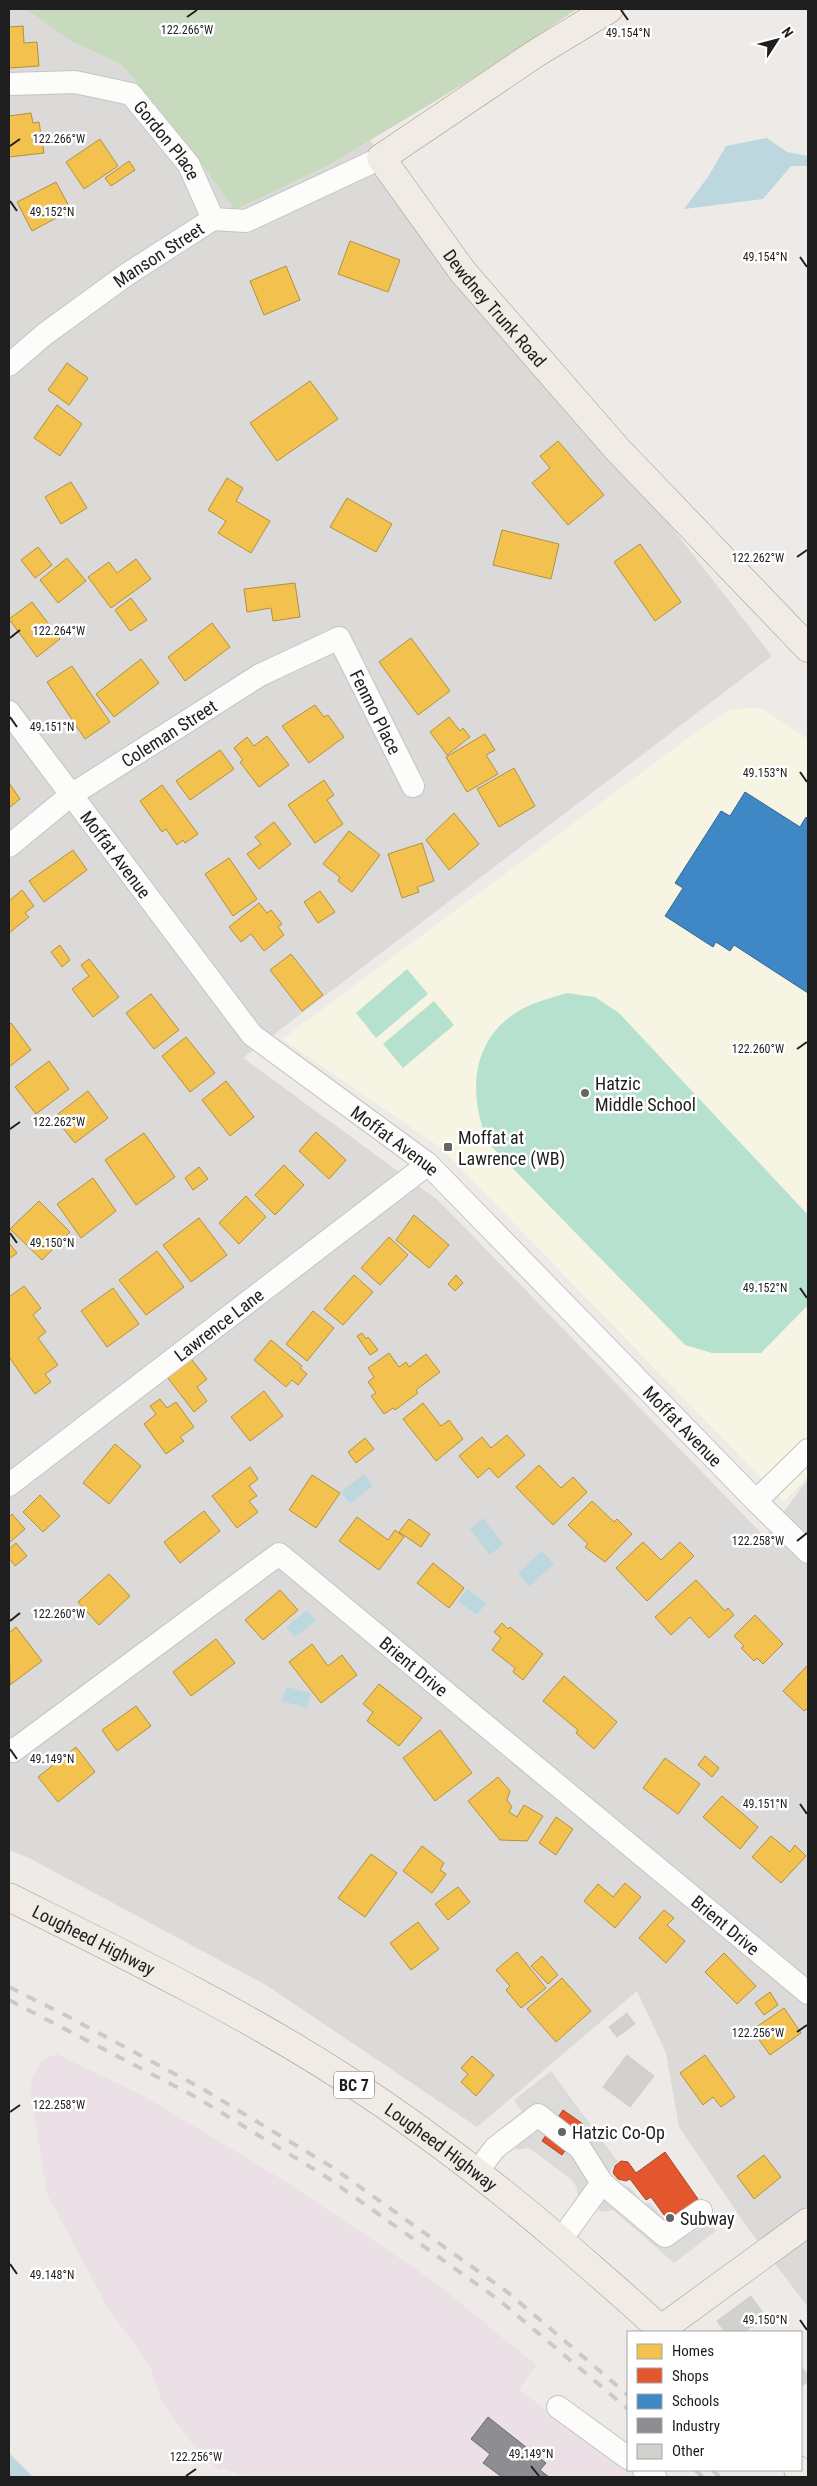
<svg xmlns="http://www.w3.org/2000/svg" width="817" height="2486" viewBox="0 0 817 2486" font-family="'Roboto Condensed',sans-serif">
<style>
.residential{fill:#dcdad8}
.industrial{fill:#eae0e6}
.education{fill:#f6f4e3}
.forest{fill:#c8dabe}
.pitch{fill:#b5e1ce}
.parking{fill:#dddbda}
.water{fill:#bdd7de}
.homes{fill:#f2c14e;stroke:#b29040}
.shops{fill:#e4572e;stroke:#a94629}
.schools{fill:#3f88c5;stroke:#356893}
.industry{fill:#8d8d92;stroke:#6c6c6f}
.building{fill:#d3d1ce;stroke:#d0ccc9}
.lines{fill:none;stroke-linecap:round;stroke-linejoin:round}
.minor-casing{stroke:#c5c4c3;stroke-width:24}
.major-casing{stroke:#a29885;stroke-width:29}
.minor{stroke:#fcfcfb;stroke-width:22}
.major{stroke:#f0ece5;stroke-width:28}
.rail{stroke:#cacac9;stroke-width:4;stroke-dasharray:10 10;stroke-linecap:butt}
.ticks{fill:none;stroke:#1e1e1e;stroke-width:2}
.poi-dot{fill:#666564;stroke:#fff;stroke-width:2}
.labels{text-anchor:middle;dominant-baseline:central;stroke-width:5;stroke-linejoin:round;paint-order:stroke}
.shield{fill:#fff;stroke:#626262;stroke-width:1}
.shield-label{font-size:16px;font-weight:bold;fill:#1e1e1e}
.street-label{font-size:18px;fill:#1e1e1e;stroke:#fff}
.poi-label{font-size:18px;fill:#1e1e1e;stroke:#fff;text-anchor:start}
.ticks-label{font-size:12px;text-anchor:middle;fill:#1e1e1e;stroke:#fff;stroke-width:5;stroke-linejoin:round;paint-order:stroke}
</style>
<rect width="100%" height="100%" fill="#edeae7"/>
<path class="residential" d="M9,9H28L71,41L122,65L187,144L235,210L329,165L370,140L772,656L243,1058L439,1201L765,1537L808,1479V2307L749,2230L679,2127L666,2053L637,1991L477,2127L266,1985L29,1858L9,1850Z"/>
<path class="industrial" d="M57,2054L147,2098L286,2182L432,2280L536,2365L519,2390L639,2477H246L223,2468L220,2471L191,2442L162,2402L149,2364L109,2310L47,2194L30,2089L33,2075L44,2059Z"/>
<path class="education" d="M761,708L808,739V1476L784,1502L441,1148L282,1039L695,733L731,709Z"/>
<path class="forest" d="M26,9H577L480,74L329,165L235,210L187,144L122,65L71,41Z"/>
<path class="pitch" d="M407,969L428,994L376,1038L356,1013Z
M567,993L595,997L619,1013L808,1215V1305L761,1353H712L685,1345L488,1143C468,1094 470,1040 520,1010C534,1002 551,998 567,993Z
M434,1001L454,1025L403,1068L383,1044Z"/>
<path class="parking" d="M551,2071L618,2162L612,2167L610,2174L617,2184L630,2187L642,2203H650L663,2218L673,2220L696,2204L716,2231L674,2263L613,2210L602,2212L577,2194V2188L572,2180L529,2148L518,2150L496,2132L522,2112L514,2100Z"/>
<path class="water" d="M767,138L787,152L808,156V166H791L763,199L684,209L708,177L726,146Z
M364,1474L373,1486L350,1504L341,1492Z
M483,1518L503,1544L490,1555L470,1529Z
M542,1551L554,1564L529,1586L518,1573Z
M467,1589L486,1603L477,1615L458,1601Z
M307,1610L316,1621L295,1637L286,1627Z
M286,1687L311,1693L307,1708L282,1701Z
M9,2452V2453L33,2477H9Z"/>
<path class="homes" d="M23,26L24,43L37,42L39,66L9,68V27Z
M31,113L33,123L39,122L44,153L9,157V116Z
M100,139L118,166L84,189L66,162Z
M129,161L135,170L111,186L105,178Z
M56,182L71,210L32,231L17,202Z
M350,241L400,260L388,292L338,274Z
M286,266L300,300L264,315L250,281Z
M67,363L88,378L69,405L48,390Z
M310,381L338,419L277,461L250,423Z
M57,405L82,424L60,456L34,438Z
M558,441L604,495L568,525L532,483L550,468L540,456Z
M227,478L243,488L236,501L270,521L251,553L218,533L226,521L208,510Z
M71,482L87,508L61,524L45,497Z
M347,498L392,524L376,552L330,527Z
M502,530L559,544L551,579L493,565Z
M640,544L681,602L655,621L614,562Z
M38,547L52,565L35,578L21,560Z
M67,558L86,581L58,603L40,580Z
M136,559L151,579L111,608L88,577L109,562L117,573Z
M295,583L300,617L273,621L271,608L247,612L244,589Z
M131,598L147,620L130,631L115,610Z
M32,602L60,639L37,657L9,619Z
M212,623L230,647L185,681L168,657Z
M411,638L450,691L418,715L379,662Z
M141,659L159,683L114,717L96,694Z
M72,666L110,722L85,739L47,682Z
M315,705L324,717L328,715L344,737L309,763L282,726Z
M449,717L460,731L463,728L470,737L447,755L430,732Z
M485,734L495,750L486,755L498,774L467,792L446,757Z
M267,736L289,765L259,787L240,762L243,760L234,748L247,737L254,746Z
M220,750L234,769L190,800L176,781Z
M514,768L535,806L499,827L477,789Z
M324,780L334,795L327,800L343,824L315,843L288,805Z
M9,783L20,799L9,808Z
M162,785L198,834L185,843L183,840L177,845L166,829L162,832L140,801Z
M454,813L479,844L449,870L426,840Z
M274,822L291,844L259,869L247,854L261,844L255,837Z
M349,831L380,855L352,892L338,881L340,877L323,864Z
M422,843L434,881L417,887L419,892L402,898L388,854Z
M73,850L87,870L44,902L29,881Z
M229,858L257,899L233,916L205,874Z
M22,890L34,906L25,913L29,917L9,933V901Z
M320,891L335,912L318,923L304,902Z
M259,903L267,913L271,910L282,924L278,927L284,935L264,951L251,934L241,942L229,927Z
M60,945L70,960L62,967L51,952Z
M291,954L323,995L302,1011L270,970Z
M89,959L119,997L93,1017L72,989L89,976L81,965Z
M151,994L179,1030L154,1049L126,1013Z
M11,1023L31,1050L9,1067V1025Z
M186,1037L215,1073L190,1092L162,1056Z
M49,1061L69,1089L36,1114L15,1087Z
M226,1081L254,1117L230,1136L202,1100Z
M88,1091L108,1118L75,1143L54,1117Z
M316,1132L346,1160L329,1179L299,1151Z
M144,1133L175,1177L136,1205L105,1160Z
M284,1165L304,1185L275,1215L255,1195Z
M199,1167L208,1179L193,1190L185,1178Z
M93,1178L116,1211L81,1238L57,1204Z
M246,1196L266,1217L239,1244L219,1223Z
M39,1201L70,1232L42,1260L10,1229Z
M414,1215L449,1245L429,1268L396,1240Z
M199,1218L227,1255L191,1282L163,1245Z
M389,1237L408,1255L380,1285L361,1268Z
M9,1243L17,1253L9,1259Z
M157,1251L184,1287L146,1315L119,1280Z
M354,1275L373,1292L343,1325L324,1309Z
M456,1275L463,1283L455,1291L448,1284Z
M24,1286L41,1308L33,1315L46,1332L38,1338L58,1365L45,1374L51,1382L35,1394L9,1357V1297Z
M113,1288L139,1324L107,1347L81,1311Z
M313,1311L334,1328L307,1361L286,1344Z
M362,1333L366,1339L368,1337L378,1350L370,1355L357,1336Z
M271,1340L302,1366L300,1368L307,1374L298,1385L292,1380L286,1387L254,1360Z
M389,1353L399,1367L406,1362L409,1367L426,1354L440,1372L416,1390L418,1393L395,1410L393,1408L384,1414L371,1396L376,1393L368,1382L374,1377L368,1368Z
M188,1355L207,1379L197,1387L207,1401L194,1412L164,1373Z
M264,1391L283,1416L250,1441L231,1417Z
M160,1399L167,1408L176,1402L194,1427L180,1437L184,1441L166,1454L144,1424L156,1414L150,1406Z
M423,1403L441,1426L449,1420L463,1439L436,1461L403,1419Z
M507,1435L525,1455L498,1478L489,1468L478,1478L459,1456L482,1437L491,1448Z
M365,1438L374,1449L356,1463L348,1452Z
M115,1444L141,1466L109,1504L83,1483Z
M539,1465L561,1488L573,1477L587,1492L553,1525L516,1487Z
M250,1467L258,1479L249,1486L257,1496L249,1501L258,1512L237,1528L212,1496Z
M312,1475L340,1493L316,1528L289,1510Z
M40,1495L60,1516L43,1532L23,1512Z
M592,1501L614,1522L617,1519L632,1534L605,1562L585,1547L588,1544L568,1525Z
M204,1511L220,1531L180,1563L164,1542Z
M12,1514L25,1529L9,1543V1517Z
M357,1517L388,1540L395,1530L404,1537L379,1570L339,1541Z
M409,1519L430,1534L421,1547L399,1532Z
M643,1542L661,1560L680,1542L694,1556L647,1601L616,1568Z
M16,1543L27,1556L15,1566L9,1558V1549Z
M433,1563L464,1588L449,1608L417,1583Z
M109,1574L130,1596L99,1625L78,1602Z
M696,1580L725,1611L728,1608L734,1615L709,1638L690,1617L671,1635L655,1617Z
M280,1590L298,1610L263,1640L245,1620Z
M755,1615L783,1644L763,1664L757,1658L754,1661L741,1648L744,1646L734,1636Z
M502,1623L508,1629L510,1627L543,1654L523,1680L513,1672L515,1668L492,1650L501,1638L494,1632Z
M16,1627L42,1661L10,1685L9,1633Z
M216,1639L235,1663L191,1696L173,1672Z
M312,1644L328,1666L342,1655L357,1675L321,1703L289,1662Z
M808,1665V1708L804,1711L783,1691Z
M564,1676L617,1722L594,1749L576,1733L578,1730L543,1701Z
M379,1684L422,1718L399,1746L367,1721L373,1712L363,1704Z
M136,1706L151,1726L117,1751L102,1730Z
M440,1730L472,1773L435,1801L403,1758Z
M76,1747L95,1772L58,1802L38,1777Z
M705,1756L719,1768L712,1777L698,1765Z
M665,1758L700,1784L678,1814L643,1788Z
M498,1777L510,1791L507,1800L512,1807L509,1812L517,1817L524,1805L543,1816L527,1841L500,1840L468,1801Z
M722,1796L758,1827L740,1849L703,1817Z
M556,1817L573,1829L556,1855L539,1843Z
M771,1836L790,1852L795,1845L806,1856L781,1883L752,1857Z
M422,1846L444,1863L440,1870L446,1874L432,1893L403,1871Z
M371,1854L397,1873L365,1917L338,1898Z
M625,1883L641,1897L615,1928L584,1901L598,1884L613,1897Z
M458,1887L470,1902L448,1920L435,1904Z
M664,1910L674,1918L667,1925L685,1941L666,1963L639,1938Z
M418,1922L439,1949L411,1970L390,1943Z
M517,1952L546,1988L521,2008L506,1990L510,1986L496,1970Z
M724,1953L756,1986L737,2004L705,1972Z
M542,1956L558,1975L548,1984L531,1966Z
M562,1978L591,2011L556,2042L527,2009Z
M770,1992L778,2005L764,2015L755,2003Z
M784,2008L801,2033L770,2055L752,2030Z
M705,2055L735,2097L721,2107L713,2097L703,2105L680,2073Z
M472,2056L494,2075L476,2096L461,2082L468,2074L461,2068Z
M764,2155L781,2177L754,2199L737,2176Z"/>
<path class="shops" d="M563,2110L583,2124L562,2155L542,2141Z
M665,2152L698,2199L673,2217L664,2215L651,2197L646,2200L630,2179L626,2181L618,2179L613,2173L615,2166L621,2161L628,2162L636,2173Z"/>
<path class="schools" d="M745,792L800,827L806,817L808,819V993L734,945L730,951L716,942L713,947L665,916L683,888L675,883L721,811L730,816Z"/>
<path class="industry" d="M488,2417L546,2463L540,2470L549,2477H502L483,2463L490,2454L471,2439Z"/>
<path class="building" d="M627,2013L635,2024L617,2037L609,2027Z
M627,2055L654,2076L630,2107L603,2087Z
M751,2296L766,2317L744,2332H725L717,2321Z
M801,2366L808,2376V2381L802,2386Z"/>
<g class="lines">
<defs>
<g id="minor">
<path id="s1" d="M9,84L75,82L131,94L189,165L213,219"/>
<path id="s2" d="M9,365L45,334L126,275L213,219L246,221L381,158"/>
<path id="s3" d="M9,712L252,1035L428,1164L756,1501L808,1552"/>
<path id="s4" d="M9,846L71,795L260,675L339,638L413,786"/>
<path id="s5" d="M9,1485L428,1164"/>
<path d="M756,1501L808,1450"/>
<path id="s6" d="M9,1749L13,1751L279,1554L808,1993"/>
<path d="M477,2172L495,2148L538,2115L580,2148L602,2183L560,2241"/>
<path d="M602,2183L665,2236L701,2211"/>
<path d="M558,2407L628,2458"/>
<path d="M644,2470L655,2477"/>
</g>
<g id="major">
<path id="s7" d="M609,9L538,52L381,158L463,272L618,450L808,648"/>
<path id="s8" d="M9,1897C121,1953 235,2008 341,2076C419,2126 492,2182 562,2242C596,2272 631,2301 663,2332"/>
<path d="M660,2330L808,2222"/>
<path d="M798,2470L805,2477"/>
</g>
</defs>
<use href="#minor" class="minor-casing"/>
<use href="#major" class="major-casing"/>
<use href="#minor" class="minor"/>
<use href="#major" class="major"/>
<path class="rail" d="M9,1987L67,2016L201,2088L332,2167L506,2291L628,2395
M9,2000L196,2097L325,2176L499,2300L628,2409
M695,2470L703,2477
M712,2470L720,2477"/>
</g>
<path class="ticks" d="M621,10L628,20M187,17L197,10M10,146L20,139M10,201L17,211M800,257L807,267M797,557L807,550M10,638L20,630M10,717L17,727M800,772L807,782M797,1049L807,1042M10,1129L20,1122M10,1233L17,1243M800,1288L807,1298M797,1541L807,1533M10,1621L20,1613M10,1749L17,1759M800,1804L807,1814M797,2032L807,2025M10,2112L20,2105M10,2264L17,2274M800,2320L807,2330M531,2466L539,2476M186,2476L196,2469"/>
<g class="poi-dot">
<circle cx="585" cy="1093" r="5"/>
<rect x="443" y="1142" width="10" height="10" rx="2.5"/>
<circle cx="562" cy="2132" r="5"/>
<circle cx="670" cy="2218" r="5"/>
</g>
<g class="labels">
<rect class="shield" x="334" y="2071.5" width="40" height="27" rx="4"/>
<g class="shield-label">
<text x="354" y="2085">BC 7</text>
</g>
<g class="street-label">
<text stroke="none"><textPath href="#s1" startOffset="182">Gordon Place</textPath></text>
<text stroke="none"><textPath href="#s2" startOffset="186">Manson Street</textPath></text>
<text stroke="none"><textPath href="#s7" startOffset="461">Dewdney Trunk Road</textPath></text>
<text stroke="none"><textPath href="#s4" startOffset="474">Fenmo Place</textPath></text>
<text stroke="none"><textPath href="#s4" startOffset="196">Coleman Street</textPath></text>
<text stroke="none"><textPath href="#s3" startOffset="178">Moffat Avenue</textPath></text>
<text stroke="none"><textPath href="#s3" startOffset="582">Moffat Avenue</textPath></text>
<text stroke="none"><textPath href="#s5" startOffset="264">Lawrence Lane</textPath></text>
<text stroke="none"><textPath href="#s3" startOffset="988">Moffat Avenue</textPath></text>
<text stroke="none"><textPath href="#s6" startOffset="511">Brient Drive</textPath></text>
<text stroke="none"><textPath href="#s6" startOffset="916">Brient Drive</textPath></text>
<text stroke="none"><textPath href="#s8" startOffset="95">Lougheed Highway</textPath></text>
<text stroke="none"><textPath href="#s8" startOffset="500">Lougheed Highway</textPath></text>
</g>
<g class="poi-label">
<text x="595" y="1083">Hatzic<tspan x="595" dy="21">Middle School</tspan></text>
<text x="458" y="1137">Moffat at<tspan x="458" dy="21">Lawrence (WB)</tspan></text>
<text x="572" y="2132">Hatzic Co-Op</text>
<text x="680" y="2218">Subway</text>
</g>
</g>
<g class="ticks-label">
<text x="187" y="34">122.266°W</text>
<text x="628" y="37">49.154°N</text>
<text x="59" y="143">122.266°W</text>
<text x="52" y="216">49.152°N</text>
<text x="765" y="261">49.154°N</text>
<text x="758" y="562">122.262°W</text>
<text x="59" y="635">122.264°W</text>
<text x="52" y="731">49.151°N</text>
<text x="765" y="777">49.153°N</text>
<text x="758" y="1053">122.260°W</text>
<text x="59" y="1126">122.262°W</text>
<text x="52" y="1247">49.150°N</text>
<text x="765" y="1292">49.152°N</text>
<text x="758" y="1545">122.258°W</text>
<text x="59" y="1618">122.260°W</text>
<text x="52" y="1763">49.149°N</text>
<text x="765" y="1808">49.151°N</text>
<text x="758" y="2037">122.256°W</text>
<text x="59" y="2109">122.258°W</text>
<text x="52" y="2279">49.148°N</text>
<text x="765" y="2324">49.150°N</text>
<text x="531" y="2458">49.149°N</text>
<text x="196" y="2461">122.256°W</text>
</g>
<rect width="817" height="2486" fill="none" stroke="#1e1e1e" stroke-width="20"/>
<rect x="627" y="2331" width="175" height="140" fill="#ffffff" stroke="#a5a5a5"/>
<rect x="637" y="2344" width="25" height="15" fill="#f2c14e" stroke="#a5a5a5"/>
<text x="672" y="2356" font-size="15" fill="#1e1e1e">Homes</text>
<rect x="637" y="2368" width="25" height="15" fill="#e4572e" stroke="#a5a5a5"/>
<text x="672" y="2381" font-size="15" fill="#1e1e1e">Shops</text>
<rect x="637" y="2394" width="25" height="15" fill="#3f88c5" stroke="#a5a5a5"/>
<text x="672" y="2406" font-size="15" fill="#1e1e1e">Schools</text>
<rect x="637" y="2418" width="25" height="15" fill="#8d8d92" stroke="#a5a5a5"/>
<text x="672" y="2431" font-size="15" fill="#1e1e1e">Industry</text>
<rect x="637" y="2444" width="25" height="15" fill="#d3d1ce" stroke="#a5a5a5"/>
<text x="672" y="2456" font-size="15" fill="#1e1e1e">Other</text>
<g transform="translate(777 40) rotate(54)" stroke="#ffffff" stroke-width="4" paint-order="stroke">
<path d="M0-4L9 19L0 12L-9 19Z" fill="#1e1e1e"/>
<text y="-8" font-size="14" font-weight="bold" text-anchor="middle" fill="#1e1e1e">N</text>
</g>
</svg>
